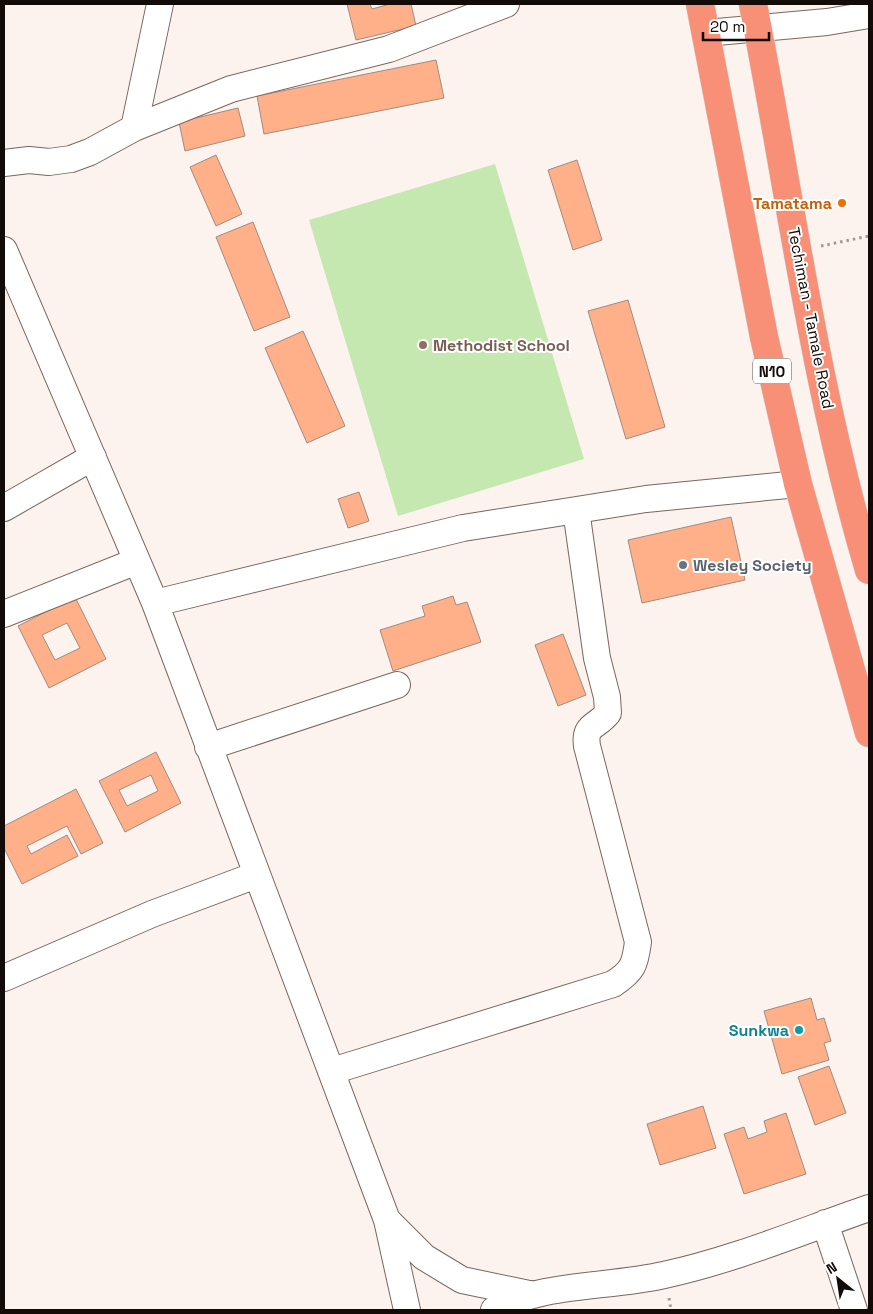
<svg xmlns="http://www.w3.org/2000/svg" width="873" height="1314" viewBox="0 0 873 1314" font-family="'Space Grotesk',sans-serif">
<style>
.green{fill:#c5e8b1}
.building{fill:#ffb089;stroke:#a08b81;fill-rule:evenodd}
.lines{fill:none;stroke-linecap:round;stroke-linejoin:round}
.minor-casing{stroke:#7a675d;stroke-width:28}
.highway-casing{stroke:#d4d3d2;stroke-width:29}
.path{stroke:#a29a96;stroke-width:3;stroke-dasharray:2.5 4;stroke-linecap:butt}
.minor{stroke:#fff;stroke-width:26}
.highway{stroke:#f79076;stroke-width:28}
.food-dot{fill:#e8710a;stroke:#fff;stroke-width:2}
.education-dot{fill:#8d6e63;stroke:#fff;stroke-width:2}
.worship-dot{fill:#6b7280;stroke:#fff;stroke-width:2}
.culture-dot{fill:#0f9aa8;stroke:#fff;stroke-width:2}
.labels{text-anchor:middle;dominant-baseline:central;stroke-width:4;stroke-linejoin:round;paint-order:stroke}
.shield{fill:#fff;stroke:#595451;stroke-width:1}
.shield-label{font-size:15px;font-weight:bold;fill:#120b07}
.food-label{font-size:16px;font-weight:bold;fill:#c56008;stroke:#fff;text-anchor:end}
.street-label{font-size:16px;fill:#120b07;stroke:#fff}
.education-label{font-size:16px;font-weight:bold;fill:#785e54;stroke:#fff;text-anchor:start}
.worship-label{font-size:16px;font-weight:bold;fill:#5b616d;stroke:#fff;text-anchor:start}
.culture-label{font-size:16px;font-weight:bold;fill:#0d838f;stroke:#fff;text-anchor:end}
</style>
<rect width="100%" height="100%" fill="#fcf3ef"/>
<path class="green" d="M495,164L584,459L398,516L309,220Z"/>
<path class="building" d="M347,4H370L372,9L390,4H411L416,26L356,40Z
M436,60L444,98L264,134L257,96Z
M238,108L245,136L185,151L179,122Z
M216,155L242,214L216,226L190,167Z
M577,160L602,240L573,250L548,170Z
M253,222L290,317L254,331L216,237Z
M628,300L665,427L626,439L588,311Z
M303,331L345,426L307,443L265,348Z
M359,492L369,521L348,528L338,499Z
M731,517L745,580L642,603L628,540Z
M453,596L456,605L467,602L481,642L393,671L380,630L425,616L422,606Z
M75,597L106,659L49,688L18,626ZM67,623L80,648L55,660L42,635Z
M563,634L586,695L558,706L535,645Z
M156,752L181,803L125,832L99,781ZM151,775L158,791L127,806L119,790Z
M76,789L103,843L81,854L67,826L27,846L31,854L67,835L78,856L22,884L4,848V826Z
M811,998L817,1020L824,1018L831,1041L824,1043L829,1060L782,1074L764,1011Z
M829,1066L846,1113L815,1125L798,1077Z
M703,1106L716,1148L660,1165L647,1124Z
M786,1113L806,1174L744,1194L724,1134L744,1127L748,1139L767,1132L764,1121Z"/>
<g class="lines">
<defs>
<path id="minor" d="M706,33L827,22L869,15
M134,128L160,4
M4,163L29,160L49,162L71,159L90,152L134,128L231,89L389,49L506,4
M4,250L155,603L387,1220L407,1310
M4,508L93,457
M155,603L463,528L646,499L798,484
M4,614L137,561
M208,747L397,685
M4,978L152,914L256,875
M332,1071L613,984C633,971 635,965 638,942L587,746C584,724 596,728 608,713L607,697L597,658L576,510
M387,1220L424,1257L462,1280L529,1294
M825,1223L854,1310
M494,1310C546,1282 607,1288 664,1275C734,1260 802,1231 869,1208"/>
<path id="highway" d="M700,4L764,337L798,484L869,733
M753,4C790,193 814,385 869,570"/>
</defs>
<use href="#minor" class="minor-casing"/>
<use href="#highway" class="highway-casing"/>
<path class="path" d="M821,246L869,236
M669,1298L671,1310"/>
<use href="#minor" class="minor"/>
<use href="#highway" class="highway"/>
</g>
<circle class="food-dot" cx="842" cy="203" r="5"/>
<circle class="education-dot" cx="423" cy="345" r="5"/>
<circle class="worship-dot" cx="683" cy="565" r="5"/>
<circle class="culture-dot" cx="799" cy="1030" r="5"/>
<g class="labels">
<rect class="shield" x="753" y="358.5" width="38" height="25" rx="4"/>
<g class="shield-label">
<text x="772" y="371">N10</text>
</g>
<g class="food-label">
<text x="832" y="203">Tamatama</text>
</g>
<g class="street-label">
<text transform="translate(811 318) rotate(79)">Techiman - Tamale Road</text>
</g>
<g class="education-label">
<text x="433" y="345">Methodist School</text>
</g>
<g class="worship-label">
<text x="693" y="565">Wesley Society</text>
</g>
<g class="culture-label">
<text x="789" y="1030">Sunkwa</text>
</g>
</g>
<rect width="873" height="1314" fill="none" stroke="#120b07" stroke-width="10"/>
<g transform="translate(838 1279) rotate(330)" stroke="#ffffff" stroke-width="4" paint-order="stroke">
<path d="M0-4L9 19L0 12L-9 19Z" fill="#120b07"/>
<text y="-8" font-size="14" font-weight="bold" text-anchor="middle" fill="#120b07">N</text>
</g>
<path d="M703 32v8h66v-8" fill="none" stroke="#120b07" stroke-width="2.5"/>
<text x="710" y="32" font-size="15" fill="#120b07" stroke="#ffffff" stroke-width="4" paint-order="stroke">20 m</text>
</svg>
